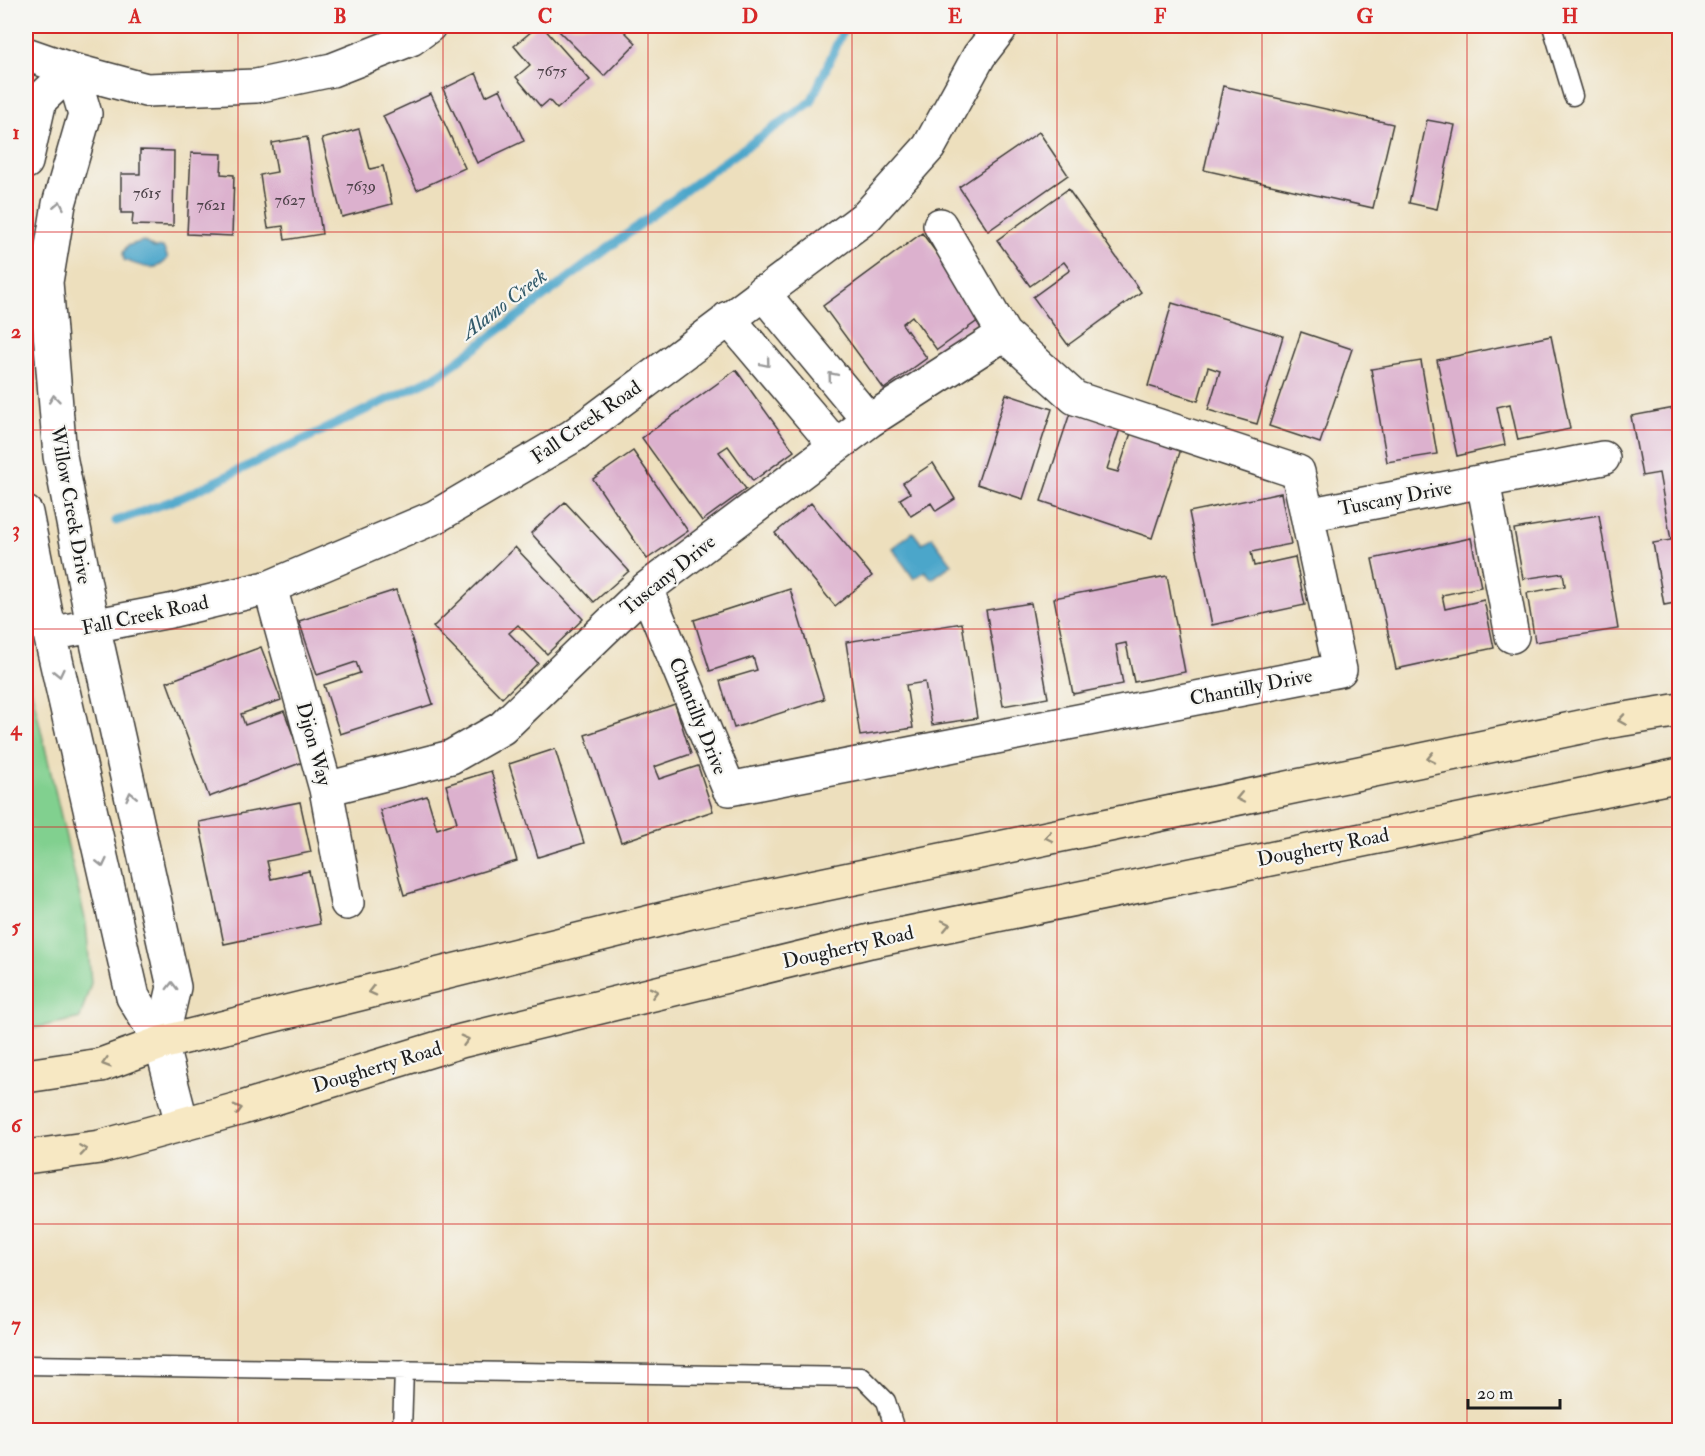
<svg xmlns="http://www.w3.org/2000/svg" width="1705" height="1456" viewBox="0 0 1705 1456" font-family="'IM FELL Double Pica',serif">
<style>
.green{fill:#81d08f;stroke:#4e7656;stroke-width:1.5}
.water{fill:#4ca6ca;stroke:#346173;stroke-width:1.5}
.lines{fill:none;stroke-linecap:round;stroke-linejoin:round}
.stream{stroke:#4ca6ca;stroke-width:9}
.building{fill:#dcb1ce}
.lane-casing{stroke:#3b3934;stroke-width:21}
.street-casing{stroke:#3b3934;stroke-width:36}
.secondary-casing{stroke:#3b3934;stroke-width:36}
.lane{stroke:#fff;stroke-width:18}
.street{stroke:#fff;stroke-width:33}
.secondary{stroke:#f7e8c3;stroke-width:33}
.oneway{stroke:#999}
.oneway2{stroke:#948c78}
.grid{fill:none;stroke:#d62828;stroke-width:1.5;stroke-opacity:0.55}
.labels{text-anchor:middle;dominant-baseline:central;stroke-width:4.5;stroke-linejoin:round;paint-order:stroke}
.number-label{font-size:16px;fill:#4c4148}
.street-label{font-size:20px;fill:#1c1c1c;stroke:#f6f6f2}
.water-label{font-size:21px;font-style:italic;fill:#325a6a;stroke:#f6f6f2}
.neatline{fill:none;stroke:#d62828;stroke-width:2}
.grid-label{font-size:20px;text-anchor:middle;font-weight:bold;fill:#d62828}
</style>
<rect width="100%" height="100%" fill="#f6f6f2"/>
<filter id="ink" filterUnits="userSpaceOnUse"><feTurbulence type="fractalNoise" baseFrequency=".0167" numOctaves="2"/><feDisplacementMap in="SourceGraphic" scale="12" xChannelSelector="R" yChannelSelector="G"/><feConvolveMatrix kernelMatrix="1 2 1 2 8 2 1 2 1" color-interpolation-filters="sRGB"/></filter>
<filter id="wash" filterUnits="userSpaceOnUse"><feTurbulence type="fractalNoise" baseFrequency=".008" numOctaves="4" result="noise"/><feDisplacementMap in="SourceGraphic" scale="24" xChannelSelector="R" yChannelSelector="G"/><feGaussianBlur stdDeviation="1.35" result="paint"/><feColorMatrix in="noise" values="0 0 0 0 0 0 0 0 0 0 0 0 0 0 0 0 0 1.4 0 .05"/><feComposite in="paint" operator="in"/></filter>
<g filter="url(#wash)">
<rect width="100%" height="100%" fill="#eddfbd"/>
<path class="green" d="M26,666L86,923L91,983L80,1018L26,1030Z"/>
<path class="water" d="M143,241L154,248L163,247L168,258C156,275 139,265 124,260L123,253L127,246Z
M913,532L922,544L932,537L952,564L932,579L925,571L914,579L892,548Z"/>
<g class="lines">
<path class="stream" d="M116,521L183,497L439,375L714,169L811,102L845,26"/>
</g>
<g id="blocks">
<path class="building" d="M538,26H542L590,80L557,109L549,100L541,107L516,77L530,65L514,46Z
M554,26H619L636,43L604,76Z
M476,73L486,96L500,89L524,141L477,163L443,89Z
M1223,86L1393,124L1373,208L1204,170Z
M431,94L465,168L417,190L383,116Z
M1427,120L1455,125L1437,209L1409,203Z
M359,129L370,169L383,166L392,204L342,217L322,139Z
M1039,132L1068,175L988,231L959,187Z
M307,137L322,234L285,240L283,226L268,228L260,175L277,172L272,143Z
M140,150L174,151L173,226L132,225L133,213H121V174H140Z
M191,153L222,154L221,174L234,175L232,236L187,234Z
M1068,189L1141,292L1068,345L1033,297L1070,270L1064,262L1030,286L997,240Z
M922,233L983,317L937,350L912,316L902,324L927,358L884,389L823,306Z
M1172,303L1283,336L1257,424L1208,410L1220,371L1208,367L1198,401L1148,386Z
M1301,332L1352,349L1320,443L1269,426Z
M1551,336L1570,429L1518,440L1510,404L1497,407L1505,445L1457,456L1437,360Z
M1421,361L1437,454L1387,462L1371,369Z
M736,370L794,451L753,481L728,446L719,452L746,489L702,521L642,438Z
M1006,394L1052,409L1023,499L977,484Z
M1680,407V602L1664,605L1653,543L1671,540L1659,473L1642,476L1631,416Z
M1071,410L1121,426L1107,469L1118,472L1131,433L1181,449L1152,538L1041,501Z
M633,451L688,531L647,559L593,479Z
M933,463L955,499L936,511L931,503L911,516L900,499L910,493L903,483Z
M1281,493L1291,544L1251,552L1254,566L1295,557L1305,605L1212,625L1189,512Z
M565,502L629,571L594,602L531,533Z
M811,503L872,576L835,606L775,533Z
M1599,515L1618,629L1535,642L1527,593L1565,586L1563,573L1523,579L1514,529Z
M1471,538L1481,587L1442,595L1445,609L1484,600L1494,648L1396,669L1372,559Z
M515,547L583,619L547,654L518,625L509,633L538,663L502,698L433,627Z
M1167,576L1185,672L1134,682L1126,643L1116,645L1123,684L1073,694L1054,598Z
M790,589L824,699L734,728L720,681L757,670L753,657L710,671L694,620Z
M396,590L433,704L340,734L324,685L360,673L356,662L317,675L299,621Z
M1031,603L1048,698L1003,706L986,610Z
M962,623L977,718L932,725L925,682L906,685L913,728L860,736L846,642Z
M261,647L281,700L241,714L245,725L284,711L303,762L209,797L167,682Z
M675,704L691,754L654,767L659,779L698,766L713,811L621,842L585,735Z
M555,749L584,843L538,857L509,764Z
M491,771L517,861L404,895L380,810L427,796L437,829L457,822L446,785Z
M300,802L311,852L267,861L271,879L309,871L320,924L224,944L199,822Z"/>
</g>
</g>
<g filter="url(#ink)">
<use href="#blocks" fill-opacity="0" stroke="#3b3934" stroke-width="1.5"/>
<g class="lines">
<defs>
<path id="lane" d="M1552,26L1573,96
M26,1365L862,1377L886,1401L895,1430
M402,1430L404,1370"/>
<path id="street" d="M26,54L72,70L146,90L256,86L332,70L411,39L429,26
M26,162L40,100L72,70L85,114L59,204L46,282L60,456L93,625L174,987L161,1043
M762,292L869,421
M728,318L836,446
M1483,481L1512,636
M26,513L50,634L133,997L161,1043L182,1124
M1307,515L1603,458
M270,587L326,789L347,903
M646,589L729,789L1340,670L1298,472L1075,398L1004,334L940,225
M50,634L170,611L270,587L435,517L573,436L867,216L929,147L979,56L1002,26
M326,789L451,757L502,728L646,589L869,421L1004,334"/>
<path id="secondary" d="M26,1076L101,1065L161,1043L691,912L1600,723L1680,710
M26,1157L100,1147L242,1108L461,1041L870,941L1680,775"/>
</defs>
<use href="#lane" class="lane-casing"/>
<use href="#street" class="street-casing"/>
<use href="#secondary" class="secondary-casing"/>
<use href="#lane" class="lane"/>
<use href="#street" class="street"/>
<use href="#secondary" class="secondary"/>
</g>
<defs><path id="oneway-chevron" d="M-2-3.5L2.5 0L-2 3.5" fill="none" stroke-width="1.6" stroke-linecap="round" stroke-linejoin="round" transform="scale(1.5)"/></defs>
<g class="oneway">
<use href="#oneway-chevron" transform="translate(59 205) rotate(-78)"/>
<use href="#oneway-chevron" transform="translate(766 363) rotate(50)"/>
<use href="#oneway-chevron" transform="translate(832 376) rotate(-130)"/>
<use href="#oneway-chevron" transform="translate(54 399) rotate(-96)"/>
<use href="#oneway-chevron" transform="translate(59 673) rotate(77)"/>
<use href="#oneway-chevron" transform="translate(131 796) rotate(-103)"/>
<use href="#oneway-chevron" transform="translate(102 863) rotate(77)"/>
<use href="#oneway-chevron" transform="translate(172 986) rotate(-90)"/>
</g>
<g class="oneway2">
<use href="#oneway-chevron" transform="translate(1622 720) rotate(171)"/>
<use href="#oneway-chevron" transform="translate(1431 758) rotate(168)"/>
<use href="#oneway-chevron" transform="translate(1240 798) rotate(168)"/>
<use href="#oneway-chevron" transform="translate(1049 837) rotate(168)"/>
<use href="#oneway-chevron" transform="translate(946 925) rotate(-12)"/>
<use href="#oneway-chevron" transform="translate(372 991) rotate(166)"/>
<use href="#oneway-chevron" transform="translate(654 992) rotate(-14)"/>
<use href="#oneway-chevron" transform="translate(465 1040) rotate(-15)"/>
<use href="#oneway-chevron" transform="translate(106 1063) rotate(164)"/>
<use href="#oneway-chevron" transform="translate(238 1109) rotate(-15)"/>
<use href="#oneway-chevron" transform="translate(83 1150) rotate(-8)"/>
</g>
</g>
<path class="grid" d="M238,26V1430M443,26V1430M648,26V1430M852,26V1430M1057,26V1430M1262,26V1430M1467,26V1430M26,232H1680M26,430H1680M26,629H1680M26,827H1680M26,1026H1680M26,1224H1680"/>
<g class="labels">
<g class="number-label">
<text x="552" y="71">7675</text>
<text x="361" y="186">7639</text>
<text x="147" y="193">7615</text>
<text x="290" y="200">7627</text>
<text x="211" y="205">7621</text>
</g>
<g class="street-label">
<text transform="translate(586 422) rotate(-35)">Fall Creek Road</text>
<text transform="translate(1395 498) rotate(-11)">Tuscany Drive</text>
<text transform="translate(71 505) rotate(80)">Willow Creek Drive</text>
<text transform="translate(668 575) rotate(-39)">Tuscany Drive</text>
<text transform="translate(145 615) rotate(-12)">Fall Creek Road</text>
<text transform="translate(1251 687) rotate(-11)">Chantilly Drive</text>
<text transform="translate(698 716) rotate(68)">Chantilly Drive</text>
<text transform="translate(314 744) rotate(75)">Dijon Way</text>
<text transform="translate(1323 847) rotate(-11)">Dougherty Road</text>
<text transform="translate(848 947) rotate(-13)">Dougherty Road</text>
<text transform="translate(377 1067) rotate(-17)">Dougherty Road</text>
</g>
<g class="water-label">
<text transform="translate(504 304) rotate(-37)">Alamo Creek</text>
</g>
</g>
<rect width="1705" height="1456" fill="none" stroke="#f6f6f2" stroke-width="66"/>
<path d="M1468 1399v9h92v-9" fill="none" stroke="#1c1c1c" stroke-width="3"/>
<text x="1477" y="1399" font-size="18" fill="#1c1c1c" stroke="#f6f6f2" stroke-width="4.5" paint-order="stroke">20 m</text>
<rect x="33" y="33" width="1639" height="1390" class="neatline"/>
<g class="grid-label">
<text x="135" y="23">A</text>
<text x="340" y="23">B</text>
<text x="545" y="23">C</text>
<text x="750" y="23">D</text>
<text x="955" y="23">E</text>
<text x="1160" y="23">F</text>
<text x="1365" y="23">G</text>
<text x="1570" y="23">H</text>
<text x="16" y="139">1</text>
<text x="16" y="338">2</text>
<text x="16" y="536">3</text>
<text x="16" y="735">4</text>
<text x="16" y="933">5</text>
<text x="16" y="1132">6</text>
<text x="16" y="1331">7</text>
</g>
</svg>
